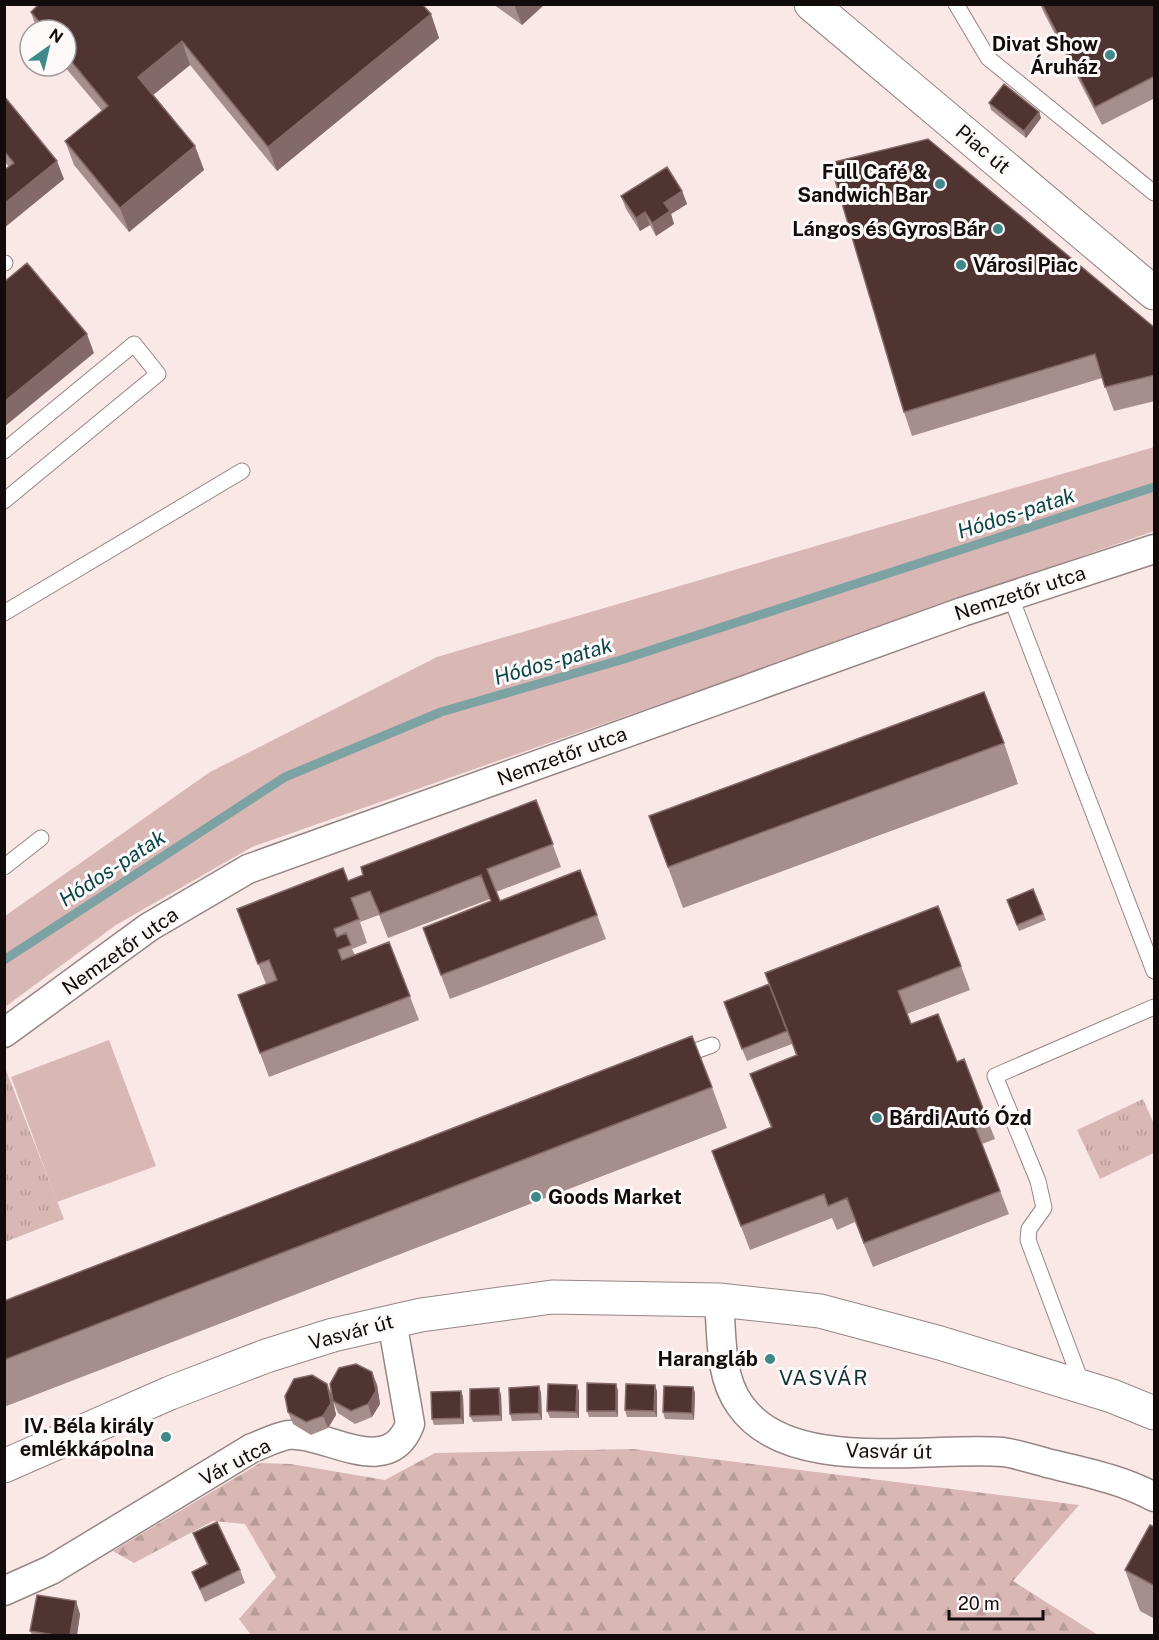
<svg xmlns="http://www.w3.org/2000/svg" width="1159" height="1640" viewBox="0 0 1159 1640" font-family="'Public Sans',sans-serif">
<style>
.grass{fill:#d8b7b5}
.forest{fill:url(#forest-firs)}
.park{fill:url(#park-tufts)}
.lines{fill:none;stroke-linecap:round;stroke-linejoin:round}
.stream{stroke:#7ca2a3;stroke-width:9}
.service-casing{stroke:#958584;stroke-width:17}
.minor-casing{stroke:#958584;stroke-width:31}
.tertiary-casing{stroke:#958584;stroke-width:35}
.service{stroke:#fff;stroke-width:15}
.minor{stroke:#fff;stroke-width:28}
.tertiary{stroke:#fff;stroke-width:33}
.wall{fill:#a58e8c}
.shaded-wall{fill:#836a68}
.building{fill:#503432;stroke:#836a68;stroke-width:1.5}
.poi-dot{fill:#40898b;stroke:#fdf9f9;stroke-width:2}
.labels{text-anchor:middle;dominant-baseline:central;stroke-width:6;stroke-linejoin:round;paint-order:stroke}
.poi-label{font-size:20px;font-weight:bold;fill:#110b0b;stroke:#fdf9f9;text-anchor:end}
.street-label{font-size:20px;fill:#110b0b;stroke:#fdf9f9}
.water-label{font-size:21px;font-style:italic;fill:#0a4648;stroke:#fdf9f9}
.neighbourhood-label{font-size:21px;letter-spacing:1.5px;fill:#103334;stroke:#fdf9f9}
</style>
<defs>
<pattern id="forest-firs" width="22" height="20" patternUnits="userSpaceOnUse" patternTransform="scale(1.5)"><rect width="22" height="20" fill="#d8b7b5"/><path d="M5 1l3.5 6h-7zM16 11l3.5 6h-7z" fill="#b89c9a"/></pattern>
<pattern id="park-tufts" width="24" height="20" patternUnits="userSpaceOnUse" patternTransform="scale(1.5)"><rect width="24" height="20" fill="#d8b7b5"/><path d="M3 7l-1-3M5 7V3M7 7l1-3M15 17l-1-3M17 17v-4M19 17l1-3" fill="none" stroke="#b89c9a"/></pattern>
</defs>
<rect width="100%" height="100%" fill="#fae8e7"/>
<path class="grass" d="M1154,447V531L252,847L116,925L5,1007V916L210,772L437,657Z
M109,1040L156,1166L57,1202L11,1077Z"/>
<path class="forest" d="M633,1449L1079,1505L1013,1581L1098,1635H251L239,1619L276,1577L245,1524L213,1521L134,1563L113,1551L260,1463L291,1464L385,1480L435,1453Z"/>
<path class="park" d="M4,1065L64,1219L5,1242H4Z
M1143,1099L1154,1124V1153L1100,1179L1077,1130Z"/>
<g class="lines">
<path class="stream" d="M4,960L285,777L441,712L624,659L1154,487"/>
<defs>
<path id="service" d="M956,4L988,58L1154,193
M4,263H5
M4,451L134,344L158,374L4,501
M1010,595L1154,971
M4,613L242,471
M4,867L41,838
M679,1057L712,1045
M1083,1387L1028,1240L1029,1229L1044,1208L1038,1181L995,1076L1154,1007"/>
<path id="minor" d="M4,1033L149,927L248,869L962,612L1154,549
M719,1300C722,1335 719,1376 740,1405C789,1476 928,1446 1003,1452C1017,1454 1033,1459 1047,1463C1084,1472 1121,1479 1154,1497
M4,1591L51,1570L252,1448C263,1444 276,1437 288,1435C324,1430 388,1482 410,1424L392,1321"/>
<path id="tertiary" d="M811,4L1154,293
M4,1466L170,1393L266,1356L333,1335L421,1315L552,1297L719,1300L820,1311L940,1343L1112,1396L1154,1413"/>
</defs>
<use href="#service" class="service-casing"/>
<use href="#minor" class="minor-casing"/>
<use href="#tertiary" class="tertiary-casing"/>
<use href="#service" class="service"/>
<use href="#minor" class="minor"/>
<use href="#tertiary" class="tertiary"/>
</g>
<path class="wall" d="M493,4H545L522,25Z
M1040,4H1155V98L1102,125L1043,11Z
M31,12L431,14L439,38L277,171L190,65L153,95L195,146L204,170L129,232L74,165L65,141L102,111L64,66H66V30H37Z
M4,96L64,179L4,228V170L9,167L4,161Z
M989,103L1039,112L1041,118L1026,138L991,110Z
M682,191L687,204L671,214L674,224L656,236L650,225L640,231L626,209L621,196Z
M1155,328V401L1114,411L1102,378L912,436L904,412Z
M1004,743L1018,784L683,908L649,816Z
M536,800L561,867L496,892L500,901L597,915L606,939L450,999L423,928L491,902L490,899L388,938L379,915L360,922L367,943L352,949L355,955L389,942L419,1020L269,1077L238,995L266,984L237,909L348,881L363,875Z
M1033,889L1046,920L1019,931L1007,900Z
M961,966L970,990L907,1014L911,1024L957,1062L986,1116L995,1139L982,1144L1009,1214L873,1267L855,1222L837,1230L832,1218L750,1250L712,1151L771,1128L750,1074L796,1056L792,1044L747,1061L728,1014Z
M712,1087L727,1128L4,1407V1301Z
M372,1372L377,1385L380,1404L372,1417L355,1424L338,1413L333,1401Z
M327,1384L332,1396L336,1415L328,1428L311,1435L293,1424L288,1412Z
M539,1386L541,1393L542,1420L512,1421L510,1414Z
M693,1387L695,1393L694,1420L665,1419L663,1412Z
M499,1388L501,1395L502,1421L473,1422L470,1416Z
M618,1390V1417H589L587,1411Z
M461,1391L463,1397L464,1424L434,1425L432,1419Z
M579,1391V1418H550L547,1411Z
M657,1391V1417H627L625,1410Z
M1155,1527V1619L1140,1611L1125,1570Z
M193,1533L240,1570L245,1583L205,1602L192,1572L207,1565L198,1546Z
M80,1614L77,1635H32L30,1631Z"/>
<path class="shaded-wall" d="M517,4H545L522,25L515,7Z
M431,14L439,38L277,171L268,147Z
M182,41L190,65L147,100L138,77Z
M1039,112L1041,118L1026,138L1024,131Z
M195,146L204,170L129,232L120,208Z
M57,161L64,179L4,228V204Z
M682,191L687,204L671,214L674,224L656,236L652,223L664,203Z
M645,212L650,225L640,231L636,218Z
M87,334L94,353L4,427V402Z
M372,1372L377,1385L380,1404L372,1417L368,1404Z
M327,1384L332,1396L336,1415L328,1428L323,1416Z
M616,1384L618,1390V1417L616,1411Z
M577,1385L579,1391V1418L576,1412Z
M655,1385L657,1391V1417L654,1411Z
M539,1386L541,1393L542,1420L539,1413Z
M693,1387L695,1393L694,1420L692,1413Z
M499,1388L501,1395L502,1421L500,1415Z
M461,1391L463,1397L464,1424L461,1418Z
M76,1601L80,1614L77,1635H70Z"/>
<path class="building" d="M39,4H422L431,14L268,147L182,41L138,77L195,146L120,208L65,141L108,106L66,55V30H46L31,12Z
M1042,4H1155V76L1095,107Z
M1004,84L1039,112L1024,131L989,103Z
M4,96L57,161L4,204V170L14,163L4,151Z
M928,139L1155,328V375L1105,387L1095,354L904,412L830,163Z
M667,167L682,191L664,203L670,211L652,223L645,212L636,218L621,196Z
M27,263L87,334L4,402V282Z
M984,692L1004,743L668,867L649,816Z
M536,800L553,844L487,869L500,901L580,870L597,915L441,975L423,928L491,901L481,875L380,914L370,891L351,898L359,919L334,929L337,937L346,933L351,945L338,950L342,960L389,942L410,996L260,1053L238,995L277,980L269,960L258,964L237,909L343,868L348,881L363,875L361,867Z
M1033,889L1043,914L1017,925L1007,900Z
M938,906L961,966L898,991L911,1024L938,1014L957,1062L964,1059L986,1116L973,1121L1000,1191L864,1243L847,1198L828,1206L824,1194L741,1226L712,1151L772,1127L750,1074L797,1055L765,973Z
M769,984L787,1031L742,1049L724,1002Z
M692,1036L712,1087L4,1360V1301Z
M356,1364L372,1372L376,1391L368,1404L351,1411L333,1401L330,1384L339,1368Z
M312,1375L327,1384L331,1403L323,1416L306,1422L288,1412L285,1396L294,1379Z
M587,1383L616,1384V1411H587Z
M548,1384L577,1385L576,1412L547,1411Z
M626,1384L655,1385L654,1411L625,1410Z
M539,1386V1413L510,1414L509,1388Z
M664,1386L693,1387L692,1413L663,1412Z
M499,1388L500,1415L470,1416V1389Z
M461,1391V1418L432,1419L431,1392Z
M217,1522L240,1570L200,1589L192,1572L208,1564L193,1533Z
M1150,1525L1155,1527V1586L1125,1570Z
M37,1595L76,1601L70,1635H55L30,1631Z"/>
<g class="poi-dot">
<circle cx="1110" cy="55" r="6"/>
<circle cx="940" cy="184" r="6"/>
<circle cx="998" cy="229" r="6"/>
<circle cx="961" cy="265" r="6"/>
<circle cx="877" cy="1118" r="6"/>
<circle cx="536" cy="1197" r="6"/>
<circle cx="770" cy="1359" r="6"/>
<circle cx="166" cy="1437" r="6"/>
</g>
<g class="labels">
<g class="poi-label">
<text x="1098" y="44">Divat Show<tspan x="1098" dy="23">Áruház</tspan></text>
<text x="928" y="172">Full Café &amp;<tspan x="928" dy="23">Sandwich Bar</tspan></text>
<text x="986" y="229">Lángos és Gyros Bár</text>
<text x="973" y="265" text-anchor="start">Városi Piac</text>
<text x="889" y="1118" text-anchor="start">Bárdi Autó Ózd</text>
<text x="548" y="1197" text-anchor="start">Goods Market</text>
<text x="758" y="1359">Harangláb</text>
<text x="154" y="1426">IV. Béla király<tspan x="154" dy="23">emlékkápolna</tspan></text>
</g>
<g class="street-label">
<text transform="translate(983 149) rotate(40)">Piac út</text>
<text transform="translate(1020 593) rotate(-18)">Nemzetőr utca</text>
<text transform="translate(562 756) rotate(-20)">Nemzetőr utca</text>
<text transform="translate(120 951) rotate(-35)">Nemzetőr utca</text>
<text transform="translate(351 1332) rotate(-15)">Vasvár út</text>
<text transform="translate(889 1451) rotate(1)">Vasvár út</text>
<text transform="translate(235 1462) rotate(-28)">Vár utca</text>
</g>
<g class="water-label">
<text transform="translate(1016 513) rotate(-18)">Hódos-patak</text>
<text transform="translate(553 661) rotate(-16)">Hódos-patak</text>
<text transform="translate(112 868) rotate(-33)">Hódos-patak</text>
</g>
<g class="neighbourhood-label">
<text x="824" y="1377">VASVÁR</text>
</g>
</g>
<rect width="1159" height="1640" fill="none" stroke="#110b0b" stroke-width="12"/>
<g transform="translate(48 48) rotate(34)"><circle r="28" fill="#fdf9f9" stroke="#9f9a9a" stroke-width="1.5"/>
<path d="M0-4.5L10 22L0 15L-10 22Z" fill="#40898b"/>
<text y="-9" font-size="16" font-weight="bold" text-anchor="middle" fill="#110b0b">N</text>
</g>
<path d="M949 1610v9h94v-9" fill="none" stroke="#110b0b" stroke-width="3"/>
<text x="958" y="1610" font-size="18" fill="#110b0b" stroke="#fdf9f9" stroke-width="4.5" paint-order="stroke">20 m</text>
</svg>
